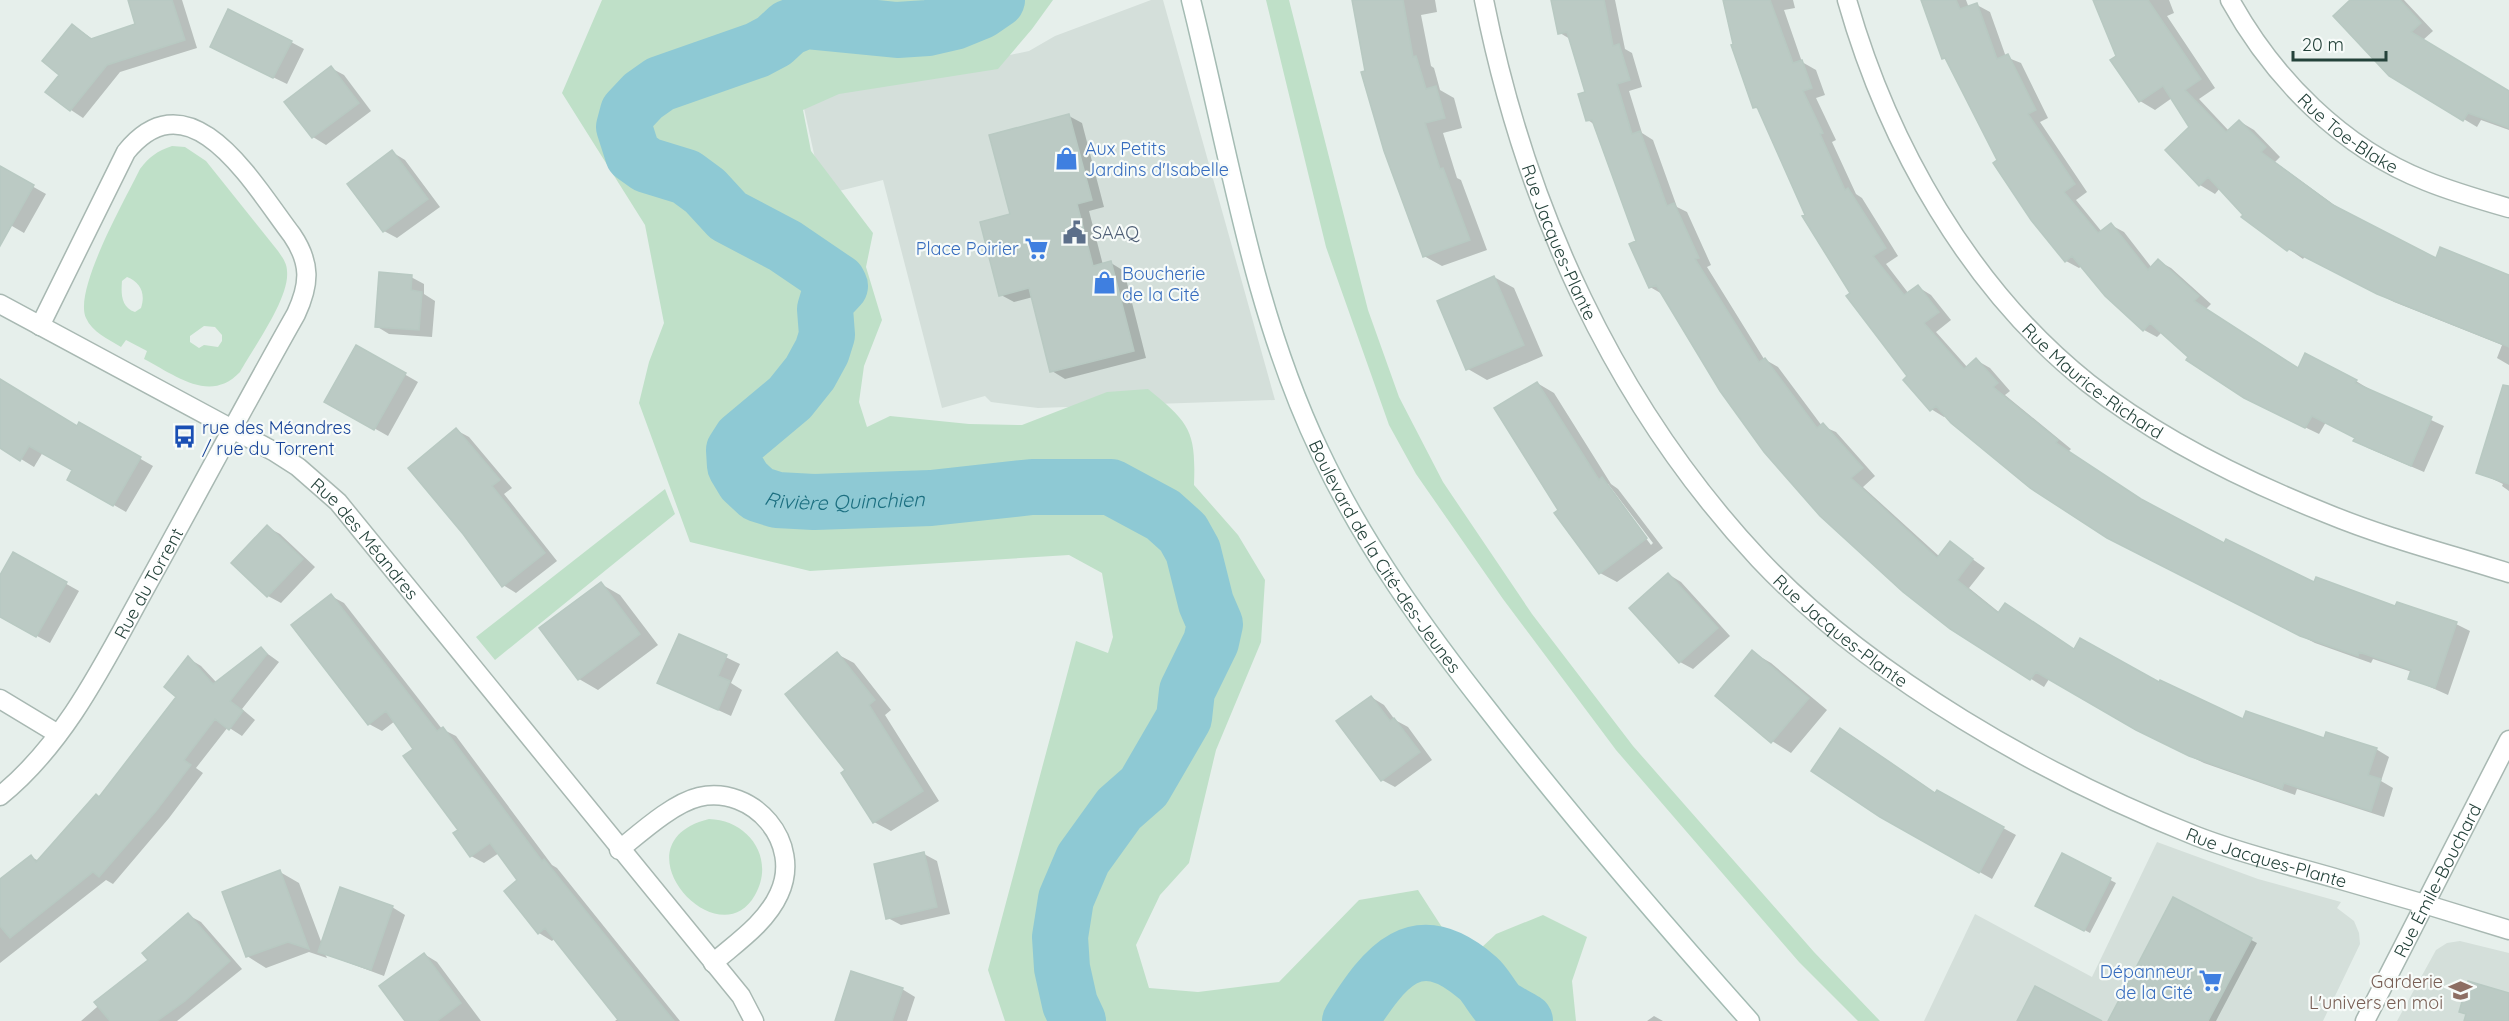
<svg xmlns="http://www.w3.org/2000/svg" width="2509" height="1021" viewBox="0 0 2509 1021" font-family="Quicksand,sans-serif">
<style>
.built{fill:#d4dfda}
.green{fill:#bfe0c8;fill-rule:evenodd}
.shadow{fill:#0003;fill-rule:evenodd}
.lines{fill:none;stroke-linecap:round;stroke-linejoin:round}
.river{stroke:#8ec9d4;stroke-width:56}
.building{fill:#bbcac4;stroke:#b8c9c2;stroke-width:1.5}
.minor-casing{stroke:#a8b8b2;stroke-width:21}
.secondary-casing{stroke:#a4bbb3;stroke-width:21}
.minor{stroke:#fff;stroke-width:18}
.secondary{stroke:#fff;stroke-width:18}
.labels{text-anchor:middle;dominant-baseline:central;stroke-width:4.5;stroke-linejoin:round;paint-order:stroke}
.street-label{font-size:18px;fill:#24423a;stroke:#f7fbf9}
.shop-label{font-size:18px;fill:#366cbe;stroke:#f7fbf9;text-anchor:start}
.service-label{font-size:18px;fill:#4e5e75;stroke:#f7fbf9;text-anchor:start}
.transit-label{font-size:18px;fill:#164399;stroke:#f7fbf9;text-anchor:start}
.education-label{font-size:18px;fill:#785e54;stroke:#f7fbf9;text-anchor:end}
.water-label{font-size:20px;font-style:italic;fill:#1c6f80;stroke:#f7fbf9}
</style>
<rect width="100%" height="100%" fill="#e6efeb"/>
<path class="built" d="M1151,0H1163L1275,400L1038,408L991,402L985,396L942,408L883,180L823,195L802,99L1029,51L1055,36Z
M2157,842L2258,879L2341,902L2337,908L2354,921L2359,933L2360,944L2323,1021H1924L1975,914L2092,977Z
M2460,941L2509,953V1021H2397L2436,950L2447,943Z"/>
<path class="green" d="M602,0H1053L1032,29L998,69L839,94L803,110L811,151L873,233L866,267L882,320L864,366L859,402L867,427L890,416L969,424L1022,425L1107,392L1148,389C1190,423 1196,431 1194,485L1238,535L1265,580L1261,642L1216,750L1189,863L1160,895L1136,945L1149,988L1198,992L1279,982L1359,900L1418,890L1465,963L1496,934L1543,915L1587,937L1572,981L1576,1021H1005L988,970L1076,641L1108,653L1113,637L1102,573L1069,555L810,571L690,542L639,403L649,362L664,323L645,225L562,93Z
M1266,0H1289L1368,310L1399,397L1443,482L1532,614L1633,746L1814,952L1880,1021H1858L1799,962L1616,750L1503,599L1416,474L1389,425L1326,247Z
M172,146L185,147L206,161L278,251C282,257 287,263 287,271C290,298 253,348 240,372C210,404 175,375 144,359L147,351L126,340L121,347C108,339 92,332 86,318C73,290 126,198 140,169C149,157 157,151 172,146ZM127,277C140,282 146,293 141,308L135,312C121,307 121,294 122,281ZM204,326L215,327L222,335V341L218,347L204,345L199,348L190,342V336Z
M665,489L675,514L495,660L476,637Z
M709,819C748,820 776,858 755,895C718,961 612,843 709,819Z"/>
<path class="shadow" d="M129,0H182L197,48L120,72L83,118L71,110L61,74L72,25L94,40L137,25Z
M1354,0H1435L1437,12L1421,15L1431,66L1434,68L1440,90L1454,98L1462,128L1443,133L1457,178L1461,180L1487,250L1442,266L1424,256L1366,72Z
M1553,0H1615L1625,49L1632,53L1642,87L1629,91L1642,133L1653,140L1677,207L1687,212L1711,265L1707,267L1764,359L1778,367L1822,426L1836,432L1875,476L1863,487L1940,557L1950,543L1985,568L1969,588L2000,613L2075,651L2244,721L2376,749L2389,757L2381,781L2393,788L2384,817L2297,789L2295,795L2204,763L2151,737L2049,679L2044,687L1951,628L1664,295L1650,287L1638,242L1595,125L1588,120L1586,93L1570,39L1560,33Z
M1724,0H1793L1795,8L1784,10L1802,62L1816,70L1825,95L1816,98L1836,140L1832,142L1856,194L1862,198L1898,256L1886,264L1909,294L1918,287L1931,295L1951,320L1936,332L1968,368L1976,360L1990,368L2010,391L2005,395L2071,449L2068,452L2150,505L2225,545L2315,584L2456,624L2470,631L2448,695L2410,678L2412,672L2373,659L2371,663L2315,643L2123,546L1947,415L1944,417L1931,409L1852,293L1807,215L1760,110L1754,107Z
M1923,0H1966L1969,8L1977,5L1990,12L2006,57L2021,63L2048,118L2040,122L2087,192L2076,200L2102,232L2111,225L2124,232L2152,268L2158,261L2171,268L2211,304L2206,309L2299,369L2356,381L2369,389L2368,391L2444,426L2424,472L2368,448L2355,441L2356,438L2326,422L2319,434L2259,405L2162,332L2157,337L2144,330L2106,295L2082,266L2079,268L2066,261L1999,161L1948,60L1944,58Z
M2094,0H2169L2174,13L2167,16L2215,88L2199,99L2229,131L2239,121L2254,130L2280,157L2275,162L2344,212L2437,260L2509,277V365L2497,358L2502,345L2394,302L2305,256L2303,259L2243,217L2245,215L2220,188L2215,194L2200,185L2191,127L2172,98L2155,110L2140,101Z
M2353,0H2404L2433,31L2423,40L2509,92V130L2481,120L2477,127L2390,75Z
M291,42L304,49L287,84L225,54Z
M331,68L344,75L371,111L326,145L313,137L286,102Z
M1069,116L1082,123L1104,207L1089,211L1103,265L1111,263L1124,271L1146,358L1065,379L1052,371L1033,297L1014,302L1001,295L1012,215Z
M392,152L405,160L440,207L397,238L384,231Z
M0,168L46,194L24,233L0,219Z
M411,277L424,284V294L435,301L432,337L389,334L376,326Z
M1494,277L1514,288L1543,356L1487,380L1468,369Z
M357,347L418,382L388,436L326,401Z
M0,383L77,428L79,424L153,466L126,512L69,479L74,470L43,452L34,467L0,446Z
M1537,383L1554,393L1611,484L1618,489L1663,548L1617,582L1600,573L1560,510ZM1605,484H1608L1653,543L1651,545Z
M456,430L469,437L512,488L504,494L557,561L516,593L503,585Z
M2509,434V491L2502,486L2503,484L2478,472Z
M267,527L280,534L315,567L281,603L268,596Z
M13,554L79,591L50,643L0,616V579Z
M1668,574L1681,582L1730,636L1693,669L1680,662Z
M601,584L620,595L658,645L598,690L579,679Z
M331,596L344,603L442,729L456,736L552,865L557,868L680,1021H615L619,1018L555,938L552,941L539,933L519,881L499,853L484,863L471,856L460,830L415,749L395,721L382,731L369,724Z
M680,635L740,664L731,683L742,690L731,716L659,683Z
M261,649L279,662L242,709L255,720L242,736L228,727L196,768L203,773L169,818L113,884L106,880L0,963V882L31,857L39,861L100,798L178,697L188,658L201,666L217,683Z
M1752,652L1771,663L1827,710L1791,753L1772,741Z
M837,654L854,663L891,710L885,715L939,801L891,831L874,822L847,771Z
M1371,697L1384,705L1395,720L1408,727L1432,760L1395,787L1382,780Z
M1854,738L1936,794L1937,792L2016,835L1992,879L1880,816Z
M924,854L937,861L950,914L901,925L888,918Z
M2063,855L2116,883L2090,933L2037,905Z
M280,872L299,883L322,944L392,907L405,915L384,976L325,954L327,958L309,952L266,968L247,956Z
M2173,899L2257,943L2216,1021H2109Z
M188,915L201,922L242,969L177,1021H81L151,960Z
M424,954L437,962L481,1021H408Z
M902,989L915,997L907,1021H837Z
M1654,1016L1663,1021H1647Z"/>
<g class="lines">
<g class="river">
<path id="s1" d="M997,0L981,11L954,22L928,28L897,30L805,21L788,28L774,41L757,50L660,84L643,96L628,112L624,127L633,155L647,165L686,177L705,191L728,216L785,246L838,282L840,286L828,299L825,309L827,335L822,351L810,373L790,398L741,439L734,450L735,466L744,481L758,494L777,500L814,502L931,498L1032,487H1111L1163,515L1183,533L1193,551L1206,603L1215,624L1211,642L1187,691L1184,718L1144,787L1119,809L1083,859L1066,899L1060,937L1062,968L1070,1004L1078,1021"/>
<path d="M1350,1021C1385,966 1416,924 1478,978C1487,986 1492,999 1501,1007C1508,1012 1517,1016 1525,1021"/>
</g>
</g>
<path class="building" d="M128,0H172L185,40L107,65L70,111L45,92L59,75L42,61L72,24L91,39L135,24Z
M1352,0H1403L1413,57L1416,56L1426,89L1436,86L1445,118L1425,123L1440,169L1443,168L1470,240L1423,257L1384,151L1361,72L1365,71Z
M1551,0H1604L1613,46L1619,44L1630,80L1617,84L1632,134L1640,131L1667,206L1674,203L1699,258L1695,259L1759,362L1765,358L1817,428L1823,423L1863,468L1851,478L1937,558L1950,541L1973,559L1957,580L1998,613L2005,603L2074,649L2080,638L2159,682L2160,680L2243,719L2246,711L2324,738L2326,732L2377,748L2368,775L2381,779L2371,811L2284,783L2282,789L2189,756L2136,730L2036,672L2030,680L1950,629L1903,592L1820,516L1764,452L1720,391L1656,285L1649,288L1629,244L1636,241L1592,120L1586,121L1578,94L1585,92L1567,32L1558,34Z
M1723,0H1770L1793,63L1802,60L1812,88L1803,91L1823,133L1820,134L1845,190L1848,188L1886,248L1873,256L1904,295L1918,285L1939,312L1924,323L1964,369L1976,358L1998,383L1993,387L2058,440L2056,443L2141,499L2224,543L2226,539L2314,582L2316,577L2395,606L2397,602L2457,622L2435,688L2408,679L2411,670L2359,652L2358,656L2300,636L2107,538L2030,488L1951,423L1936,406L1930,411L1903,380L1907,376L1846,296L1850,293L1802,216L1805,215L1757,107L1753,108L1731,45L1733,44Z
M1921,0H1956L1960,9L1977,3L1997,59L2008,54L2036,110L2028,114L2075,184L2064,192L2098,233L2111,223L2148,270L2158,259L2199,296L2194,301L2298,368L2305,353L2357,380L2355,383L2432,417L2411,466L2353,441L2355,438L2312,416L2305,428L2244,398L2186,360L2188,357L2150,323L2143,331L2105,296L2072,256L2065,262L2031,220L1993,163L1997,160L1945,58L1942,59Z
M2093,0H2148L2201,79L2185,90L2226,132L2239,120L2266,147L2261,152L2333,205L2436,258L2440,247L2509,275V347L2377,294L2289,249L2287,251L2241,217L2243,215L2208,177L2199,186L2165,150L2189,127L2163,86L2139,102L2110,60L2116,56Z
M2350,0H2400L2421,23L2411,32L2509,91V128L2468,113L2463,121L2389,76L2333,16Z
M228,9L292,41L273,78L210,47Z
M331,66L359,103L312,138L284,102Z
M1069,114L1092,200L1077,204L1093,266L1111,261L1134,351L1050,372L1029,288L999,296L980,222L1010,214L989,135Z
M392,150L428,199L383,232L347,184Z
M0,166L34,185L0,246Z
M379,272L412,275L411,290L422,292L419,330L375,327Z
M1494,276L1524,345L1466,370L1437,301Z
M356,345L406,373L374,430L324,402Z
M0,379L77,426L79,422L141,457L113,506L67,480L72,470L29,446L20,461L0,448Z
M1537,382L1599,480L1602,477L1647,538L1599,574L1554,513L1558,510L1494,408Z
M2503,385L2509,386V484L2476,473Z
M456,428L500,480L492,486L545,553L502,587L463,534L408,468Z
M267,525L303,559L267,597L231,563Z
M13,552L67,582L36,637L0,617V575Z
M1668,573L1718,628L1679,663L1629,608Z
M601,582L640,634L578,680L539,628Z
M331,594L437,731L443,727L542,861L544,859L674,1021H619L545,928L538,934L504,891L517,880L490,843L470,857L453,833L458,830L403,756L413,749L386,711L368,725L291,625Z
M679,634L727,655L718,676L730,681L718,710L657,683Z
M261,647L267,654L230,701L243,711L229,730L215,719L184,760L191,765L156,811L99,877L93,872L10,938L0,926V879L31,855L36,862L96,794L99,797L176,697L164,687L188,656L213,684Z
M1752,650L1809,698L1771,743L1715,696Z
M837,652L875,700L869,705L923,791L873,823L841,773L845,770L785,694Z
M1371,696L1390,721L1394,718L1420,752L1381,781L1336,721Z
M1840,728L1935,793L1937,790L2004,827L1979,873L1880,817L1811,771Z
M924,852L937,907L886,919L874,864Z
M2062,853L2111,878L2084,931L2035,906Z
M280,870L309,949L288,942L246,957L222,892Z
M340,887L393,906L371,970L318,952Z
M2173,897L2252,938L2226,987L2208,1021H2108Z
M188,913L230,961L185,1001L157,1021H110L94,1002L148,960L142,953Z
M424,953L461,1003L437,1021H405L379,986Z
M851,971L903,988L892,1021H835Z
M2468,981L2509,993V1021H2464L2466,1014L2459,1012Z
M2035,986L2102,1021H2017Z"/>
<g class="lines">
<defs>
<g id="minor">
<path id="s2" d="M1484,0C1525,207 1614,404 1759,559C1870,677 2046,777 2196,836C2242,854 2290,865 2338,879C2395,895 2452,912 2509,930"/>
<path id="s3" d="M1847,0C1888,144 1969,288 2088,383C2159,439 2245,481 2328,514C2386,538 2449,554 2509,573"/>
<path id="s4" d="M2230,0C2273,78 2342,148 2426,181C2453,192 2481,200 2509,208"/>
<path id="s5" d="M0,304L273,451L298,467L338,502L741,996L754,1021"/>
<path d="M0,699L58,734"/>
<path id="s6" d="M0,796C67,742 106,659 147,585C197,495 245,404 296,314C310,284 311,263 292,235C255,187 191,72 126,152L40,326"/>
<path d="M619,850C640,833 673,803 699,797C754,785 803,843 779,894C766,923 736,943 713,963"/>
<path id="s7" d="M2365,1021L2509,740"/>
</g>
<g id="secondary">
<path id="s8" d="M1191,0C1229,152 1252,310 1320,452C1364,545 1425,630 1489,711C1572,818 1660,920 1750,1021"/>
</g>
</defs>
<use href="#minor" class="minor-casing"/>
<use href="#secondary" class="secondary-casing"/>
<use href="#minor" class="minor"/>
<use href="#secondary" class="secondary"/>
</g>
<defs>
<symbol id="shop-bare" viewBox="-9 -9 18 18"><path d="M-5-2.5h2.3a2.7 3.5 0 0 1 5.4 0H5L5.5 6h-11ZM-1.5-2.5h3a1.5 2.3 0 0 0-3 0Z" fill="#3f7fe0" stroke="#f7fbf9" stroke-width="2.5" paint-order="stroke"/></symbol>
<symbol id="civic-bare" viewBox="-9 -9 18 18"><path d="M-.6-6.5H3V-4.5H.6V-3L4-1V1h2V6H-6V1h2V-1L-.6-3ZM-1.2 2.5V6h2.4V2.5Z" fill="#5c6f8a" stroke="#f7fbf9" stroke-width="2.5" paint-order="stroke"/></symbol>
<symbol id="supermarket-bare" viewBox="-9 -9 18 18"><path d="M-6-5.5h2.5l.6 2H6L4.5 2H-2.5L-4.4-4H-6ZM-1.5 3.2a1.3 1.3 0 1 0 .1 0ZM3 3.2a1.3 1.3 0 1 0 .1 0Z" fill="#3f7fe0" stroke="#f7fbf9" stroke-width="2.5" paint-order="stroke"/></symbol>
<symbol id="bus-bare" viewBox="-9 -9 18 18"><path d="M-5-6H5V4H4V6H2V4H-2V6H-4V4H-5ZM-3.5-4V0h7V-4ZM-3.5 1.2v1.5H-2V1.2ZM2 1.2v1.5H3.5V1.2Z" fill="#1a4fb4" stroke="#f7fbf9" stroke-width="2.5" paint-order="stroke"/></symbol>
<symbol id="school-bare" viewBox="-9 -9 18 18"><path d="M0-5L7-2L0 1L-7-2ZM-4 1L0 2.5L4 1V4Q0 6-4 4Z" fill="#8d6e63" stroke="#f7fbf9" stroke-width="2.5" paint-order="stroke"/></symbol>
</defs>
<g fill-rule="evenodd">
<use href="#shop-bare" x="1050" y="142" width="33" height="33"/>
<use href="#civic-bare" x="1058" y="216" width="33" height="33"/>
<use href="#supermarket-bare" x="1020" y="232" width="33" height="33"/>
<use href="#shop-bare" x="1088" y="266" width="33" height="33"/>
<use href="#bus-bare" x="168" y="420" width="33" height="33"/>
<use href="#supermarket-bare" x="2194" y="964" width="33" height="33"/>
<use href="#school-bare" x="2444" y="974" width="33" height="33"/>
</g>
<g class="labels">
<g class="street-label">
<text stroke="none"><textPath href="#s4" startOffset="180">Rue Toe-Blake</textPath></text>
<text stroke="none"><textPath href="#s2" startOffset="254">Rue Jacques-Plante</textPath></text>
<text stroke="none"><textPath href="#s3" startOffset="462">Rue Maurice-Richard</textPath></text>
<text stroke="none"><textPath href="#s5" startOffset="438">Rue des Méandres</textPath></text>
<text stroke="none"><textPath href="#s8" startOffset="594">Boulevard de la Cité-des-Jeunes</textPath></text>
<text stroke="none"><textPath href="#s6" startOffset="261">Rue du Torrent</textPath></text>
<text stroke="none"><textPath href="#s2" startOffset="740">Rue Jacques-Plante</textPath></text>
<text stroke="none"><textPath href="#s2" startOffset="1226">Rue Jacques-Plante</textPath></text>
<text stroke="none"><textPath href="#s7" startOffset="158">Rue Émile-Bouchard</textPath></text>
</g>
<g class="shop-label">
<text x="1085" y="148">Aux Petits<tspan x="1085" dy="21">Jardins d'Isabelle</tspan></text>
<text x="1019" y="248" text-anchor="end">Place Poirier</text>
<text x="1122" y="273">Boucherie<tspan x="1122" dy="21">de la Cité</tspan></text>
<text x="2193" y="971" text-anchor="end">Dépanneur<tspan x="2193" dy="21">de la Cité</tspan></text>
</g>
<g class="service-label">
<text x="1092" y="232">SAAQ</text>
</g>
<g class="transit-label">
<text x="202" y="427">rue des Méandres<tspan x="202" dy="21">/ rue du Torrent</tspan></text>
</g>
<g class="education-label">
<text x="2443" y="981">Garderie<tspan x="2443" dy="21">L'univers en moi</tspan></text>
</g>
<g class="water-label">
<text stroke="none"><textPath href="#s1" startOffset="1040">Rivière Quinchien</textPath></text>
</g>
</g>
<path d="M2293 51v9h93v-9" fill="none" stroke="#24423a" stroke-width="3"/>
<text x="2302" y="51" font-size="18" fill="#24423a" stroke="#f7fbf9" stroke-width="4.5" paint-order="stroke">20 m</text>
</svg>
